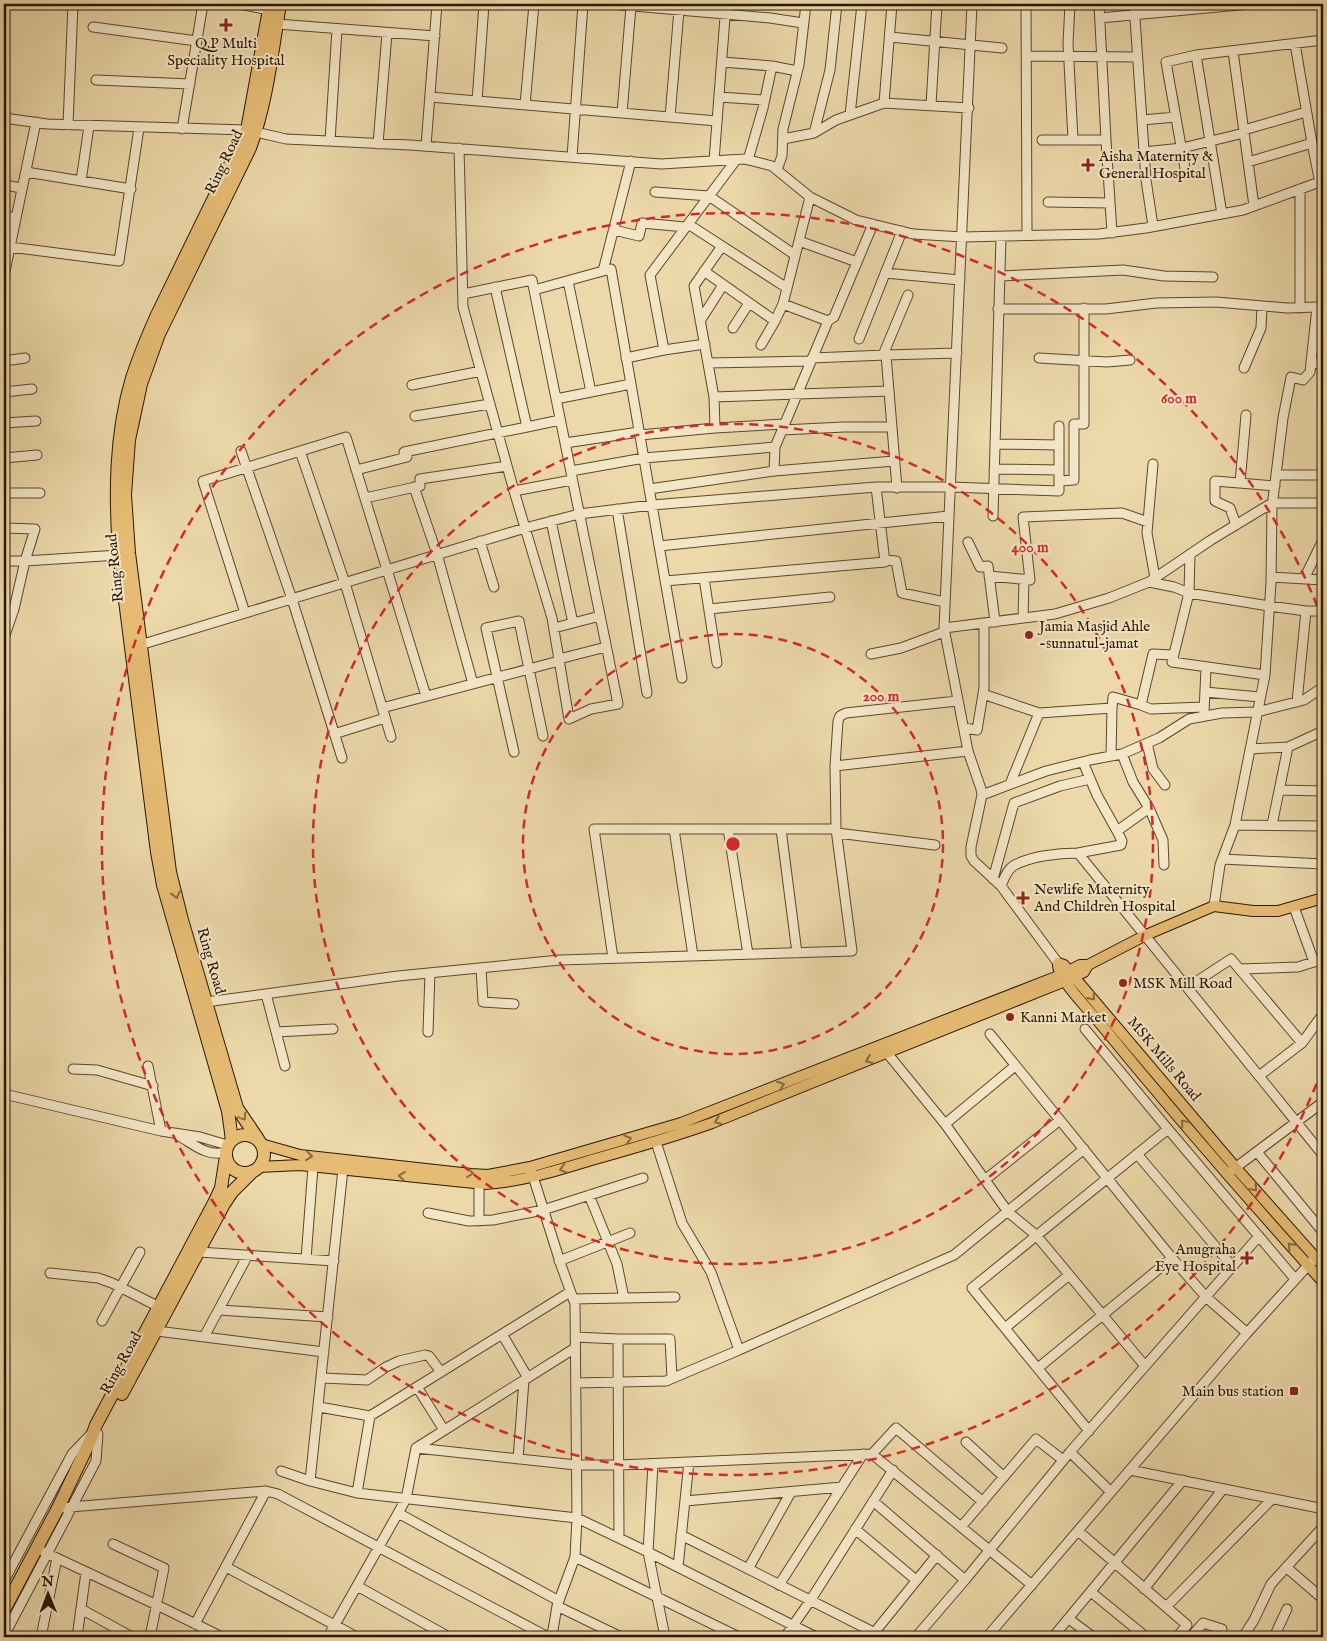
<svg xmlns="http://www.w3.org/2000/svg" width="1327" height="1641" viewBox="0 0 1327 1641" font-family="'IM FELL English',serif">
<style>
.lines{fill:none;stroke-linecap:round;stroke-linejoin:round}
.minor-casing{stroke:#5a472e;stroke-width:11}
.major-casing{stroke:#291705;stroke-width:12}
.highway-casing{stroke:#291705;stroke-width:14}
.minor{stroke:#f3e6c7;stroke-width:9}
.major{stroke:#e6bc74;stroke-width:10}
.highway{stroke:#e6bc74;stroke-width:12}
.oneway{stroke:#886a3c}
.ring{fill:none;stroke:#d62828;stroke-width:2.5;stroke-dasharray:9 6}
.poi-dot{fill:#8f2418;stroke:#f3e6c7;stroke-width:2}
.labels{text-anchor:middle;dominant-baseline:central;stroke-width:4;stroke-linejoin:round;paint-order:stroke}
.poi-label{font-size:15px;fill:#291705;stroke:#f3e6c7;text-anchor:start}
.street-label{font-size:15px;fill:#291705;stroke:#f3e6c7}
.centre{fill:#d62828;stroke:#f3e6c7;stroke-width:2.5}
.ring-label{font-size:15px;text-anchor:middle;font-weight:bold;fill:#d62828;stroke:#f3e6c7;stroke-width:4;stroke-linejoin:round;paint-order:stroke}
</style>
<rect width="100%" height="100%" fill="#ecd8a9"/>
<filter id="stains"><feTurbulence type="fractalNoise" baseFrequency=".004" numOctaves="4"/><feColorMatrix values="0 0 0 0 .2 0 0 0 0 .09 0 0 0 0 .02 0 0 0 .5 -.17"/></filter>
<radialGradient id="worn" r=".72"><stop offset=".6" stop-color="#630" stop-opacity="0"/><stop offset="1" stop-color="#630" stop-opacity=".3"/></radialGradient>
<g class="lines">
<defs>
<path id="minor" d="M240,4L269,10
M611,4L770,18L803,23
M972,4L944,628L968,751L981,789L982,795L971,847V856L974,861L1001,886L1058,963
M1026,4L1027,235
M1070,4L1068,43L1073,140
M1099,4L1106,140
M1134,4L1146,180L1153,226
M1100,18L1250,4
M277,24L435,36
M93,27L197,41
M890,37L1002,48
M1295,44L1312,143
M1233,51L1254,206
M1026,56L1137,57
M722,62L772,66L763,108L748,160
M772,66L797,71
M96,80L190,84
M430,97L717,121
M719,97L764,100
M477,101L484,4
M884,103L892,4
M525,105L534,4
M931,105L937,4
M622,113L631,6
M850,115L862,4
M670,117L679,10
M4,118L47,124L247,130L286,139L410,145L661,164L745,159L772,166L810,197L856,220L913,234L963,237L1099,234L1146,228L1243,210L1314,184L1323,183
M1142,120L1176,117
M68,125L73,4
M182,129L203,4
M1244,130L1306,112
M814,133L830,70L837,4
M783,139L814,133L836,120L884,103L969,108
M1042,140H1106L1112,233
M330,141L337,29
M378,144L387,33
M426,146L437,4
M459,148L463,307L514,491L552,618L569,719L591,709L618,704L534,290L603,271L631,161
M1144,152L1182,148L1244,133
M572,157L583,4
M714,161L726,4
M1248,162L1312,143L1320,183
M777,170L782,156L783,129L799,65L806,4
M26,172L131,189
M1186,174L1166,62L1196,55
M81,181L89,126
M4,185L22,188
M1300,189V308
M655,192L709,196L795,255
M1048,202L1110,203
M1222,214L1196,55L1323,40
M4,216L16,218
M688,224L787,288
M614,230L639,236L642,223L685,227
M799,241L857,262
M10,247L119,261L139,128
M603,271L611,269L682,678
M704,271L775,321L783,304
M885,273L960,280
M4,276L36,122
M1001,276L1123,270L1164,276L1213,277
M495,287L527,427L560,420
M463,294L532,280L534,290
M998,309H1106L1156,303L1216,302L1287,308L1317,307L1310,372L1303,380L1291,377L1283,418L1272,507L1271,583L1265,675L1235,825L1220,865L1214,906
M700,321L723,285
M828,321L834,317L873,224
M733,328L749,303
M859,339L902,231
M761,345L775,321
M664,350L705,344
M883,355L908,295
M626,358L664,350L650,275L736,160
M812,358L886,355
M1039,358L1107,362L1130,360
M4,361L25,358
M1311,361L1323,365
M708,363L810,361
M1244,368L1261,328L1262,307
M412,385L481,371
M4,392L32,389
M591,392L631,384
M714,397L889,391
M556,399L591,392L568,281
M415,416L490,404
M4,423L36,421
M715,428L784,424
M782,430L844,427H892
M640,435L715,428L714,397L694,286L722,246
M565,443L639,432
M995,444L1059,445
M241,451L292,599L342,758
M300,451L345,583L391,737
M4,458L37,455
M1153,464L1147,533L1155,578
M994,469L1059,470
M356,470L407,457L404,452L527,427
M571,471L644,458L775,447
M774,471L894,461
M1276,475H1323
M1059,481L1074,480V424H1084V308
M1240,483L1246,415
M414,487L437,554L473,684
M897,488L886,355L957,353
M649,489L774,471L775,447L828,321L783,304L810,197
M514,491L572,480
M4,493H40
M365,498L420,486V479L507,466
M617,509L647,693
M993,516L1001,237
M551,521L573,623
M1236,525L1230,508L1215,501V481L1275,486
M4,528L35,529L25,561L119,555
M480,541L494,587
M968,542L980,567L988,566L995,622
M659,546L949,516
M1190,554L1189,593L1172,662L1265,675
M884,560L896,561L902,593L945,602
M4,561H25L14,609L4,638
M989,576L1030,580L1023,517L1122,513L1148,522
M1271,577L1323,580
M704,578L717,663
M1304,579L1323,540
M665,581L885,562L876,487
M1149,582L1211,540L1272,503H1323
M709,609L830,597
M1306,611H1323
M245,613L203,481L346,437L426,696
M1023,618L1024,579
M554,628L600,616
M944,628L1055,614L1109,598L1149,582L1174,587L1189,593L1269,606L1306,611L1297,702
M140,645L525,528L579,514L652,505L876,487H950L1059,491V426
M871,654L901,648L944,632
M559,659L606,647
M1205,692L1260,697
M983,694L1039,713
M1141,705L1151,709L1204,707
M382,708L559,661
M1112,708L1113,697L1141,705L1153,654L1173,655
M1204,712L1206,668
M964,728L977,730L984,688V623
M334,734L385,718
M1147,743L1153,769L1165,785
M1288,747L1323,731
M1250,749L1288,747L1272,825
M514,752L486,628L519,621L543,736
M1083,762L1097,795L1117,831L1149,808L1133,782L1122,754
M835,766L838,721L840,716L846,713L957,701
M1010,784L1039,713L1112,708L1111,756
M1280,790L1323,791
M982,795L1046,771L1090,760L1122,754L1159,738L1189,719L1222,713L1257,712L1304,700L1323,687
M1149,808L1163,840L1164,865
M1235,825L1323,826
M674,829L693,956
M728,829L748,954
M781,829L797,953
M837,833L935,845
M1078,853L1121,845L1122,841L1117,831
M1222,859L1323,864
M993,879L1014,803L1060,786L1090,779
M1001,886C1004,879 1006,871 1013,866C1030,856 1059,853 1078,853L1323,1155
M1294,907L1314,962
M613,958L594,829H836
M481,968L483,1002L514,1004
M1239,969L1298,967L1323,959
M1188,987L1231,959L1302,1043
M266,994L285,1066
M206,1002L398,976L560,960L852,951L836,829L835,766L968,751
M1085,1029L1168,1129L1295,1279
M276,1032L333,1029
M428,1032L430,973
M990,1034L1172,1258L1206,1297L1247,1333
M883,1048L945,1124L1008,1212L1036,1235L1145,1366
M148,1066L161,1131
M73,1069L97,1070L153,1086
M1259,1076L1302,1043L1323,1014
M4,1094L161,1131L200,1137L227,1145
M945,1124L1015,1066
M179,1136C195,1145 207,1157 226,1152
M656,1142L682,1223L711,1272L739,1350L954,1255L1084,1149
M1257,1152L1323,1232
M1137,1154L1232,1266
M531,1170L561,1265L575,1304L577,1518L575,1557L557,1606L553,1630L549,1637
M1231,1171L1323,1102
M986,1179L1060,1120
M479,1184V1221
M589,1195L617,1264L624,1298
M428,1213L469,1221L493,1220L543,1210L643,1178
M199,1252L334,1261
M306,1259L313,1167
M559,1261L630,1233
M50,1273L98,1278L112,1283L159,1307
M573,1299L675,1297
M219,1310L328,1317
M102,1321L140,1252
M1005,1328L1069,1275
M157,1331L324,1352
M502,1334L528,1378
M204,1337L248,1255
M575,1337L618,1339L619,1538
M618,1339H670L672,1378
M1038,1368L1172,1258
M322,1378L367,1380L386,1367L399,1361L425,1355L429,1356L441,1372
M576,1383L666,1381L739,1350
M417,1387L444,1430
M319,1407L370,1416L357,1493
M370,1416L570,1292
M1089,1431L972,1288L1168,1129
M966,1442L1004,1477
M416,1448L576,1465H619L872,1454L1032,1585
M872,1454L896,1428L983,1502
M518,1459L524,1380
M653,1464L648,1552L665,1637
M1130,1470L1319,1508L1323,1511
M281,1471L310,1481L343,1169
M310,1481L357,1493L577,1518L648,1552L816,1637
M1111,1492L1070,1452L1259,1236
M685,1501L842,1487
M873,1501L965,1580
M58,1508L266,1491L278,1494L548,1637
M398,1513L559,1601
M961,1527L1036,1439L1063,1460
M855,1529L916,1580
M1078,1531L1187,1625L1177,1637
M681,1535L883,1637
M113,1544L164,1568L150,1637
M44,1552L161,1607L222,1637
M575,1557L739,1637
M226,1567L357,1637
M678,1567L689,1462
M1286,1567L1323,1599
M748,1569L791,1492
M4,1581L72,1454L91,1434
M779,1585L863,1454
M357,1586L449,1637
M1144,1589L1223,1489
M1091,1592L1146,1637
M557,1606L621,1637
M1166,1607L1272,1499
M81,1609L132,1637
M1069,1619L1093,1637
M195,1624L266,1491
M874,1633L937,1555
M4,1636L96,1461L98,1434
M41,1637L57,1558
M77,1637L86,1572
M328,1637L406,1499L416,1448L575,1348
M785,1637L810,1601L893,1470
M916,1637L965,1580L1070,1452
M987,1637L1247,1333L1312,1261
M1053,1637L1183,1480
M1191,1637L1203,1623L1222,1629
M1243,1637L1254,1620L1271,1584L1323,1527
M1274,1637L1287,1609"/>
<path id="major" d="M261,1144L300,1155L471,1174L488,1175L530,1167L681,1123L1061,975L1080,965H1088L1146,935L1214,906L1253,911H1278L1323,898
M259,1167L300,1165L484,1184C522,1182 559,1170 595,1159C634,1148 673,1137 712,1123L1065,981L1084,972L1088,965
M1323,1266L1236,1168L1069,971L1064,965L1058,963C1055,976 1089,1010 1098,1021C1171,1110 1246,1197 1323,1282"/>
<path id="highway" d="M226 1154a19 19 0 1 1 38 0a19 19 0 1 1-38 0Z
M258,1139L237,1108L182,920L170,872L129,553L125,495L129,440L141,384L159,334L250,148C267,102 272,52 280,4
M232,1140L228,1111L163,885L157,852L119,553C115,494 115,435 132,378C139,357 147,337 156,317L247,130L270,4
M122,1394L224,1204L232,1192L253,1171
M4,1610L58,1508L91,1439L96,1425L215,1201L221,1188L226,1156"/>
</defs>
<use href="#minor" class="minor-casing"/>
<use href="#major" class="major-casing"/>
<use href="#highway" class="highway-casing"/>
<use href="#minor" class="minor"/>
<use href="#major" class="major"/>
<use href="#highway" class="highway"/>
</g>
<defs><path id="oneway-chevron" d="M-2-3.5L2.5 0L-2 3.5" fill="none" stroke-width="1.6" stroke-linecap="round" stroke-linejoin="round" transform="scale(1.25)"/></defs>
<g class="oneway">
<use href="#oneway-chevron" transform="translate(176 895) rotate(76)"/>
<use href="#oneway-chevron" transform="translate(1092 997) rotate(49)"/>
<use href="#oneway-chevron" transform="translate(869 1060) rotate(158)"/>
<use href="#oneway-chevron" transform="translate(781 1085) rotate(-21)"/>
<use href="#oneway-chevron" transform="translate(243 1117) rotate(56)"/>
<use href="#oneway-chevron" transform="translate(718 1121) rotate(159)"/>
<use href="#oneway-chevron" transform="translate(1184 1123) rotate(-130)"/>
<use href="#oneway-chevron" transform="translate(628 1139) rotate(-16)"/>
<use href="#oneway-chevron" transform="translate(309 1156) rotate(6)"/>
<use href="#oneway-chevron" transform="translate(563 1169) rotate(164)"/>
<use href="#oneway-chevron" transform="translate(470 1173) rotate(5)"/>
<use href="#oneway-chevron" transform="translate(402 1176) rotate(-174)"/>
<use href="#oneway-chevron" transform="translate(1254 1188) rotate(48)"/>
<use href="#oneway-chevron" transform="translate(1291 1246) rotate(-132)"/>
</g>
<g class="ring">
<circle cx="733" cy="844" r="210"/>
<circle cx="733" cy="844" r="420"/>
<path d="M1322 1070A631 631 0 1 1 1322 618"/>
</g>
<g class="poi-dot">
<path d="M223.5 17.5h5v5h5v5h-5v5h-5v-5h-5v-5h5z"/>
<path d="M1085.5 157.5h5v5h5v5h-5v5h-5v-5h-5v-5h5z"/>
<circle cx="1029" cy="635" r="5"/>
<path d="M1020.5 890.5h5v5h5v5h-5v5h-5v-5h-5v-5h5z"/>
<circle cx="1123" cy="983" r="5"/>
<circle cx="1010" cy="1017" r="5"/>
<path d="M1244.5 1250.5h5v5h5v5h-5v5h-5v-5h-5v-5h5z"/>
<rect x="1289" y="1386" width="10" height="10" rx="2.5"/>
</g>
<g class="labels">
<g class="poi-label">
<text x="226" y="43" text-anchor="middle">Q.P Multi<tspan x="226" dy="17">Speciality Hospital</tspan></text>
<text x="1099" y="156">Aisha Maternity &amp;<tspan x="1099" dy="17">General Hospital</tspan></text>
<text x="1039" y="626">Jamia Masjid Ahle<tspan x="1039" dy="17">-sunnatul-jamat</tspan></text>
<text x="1034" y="889">Newlife Maternity<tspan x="1034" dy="17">And Children Hospital</tspan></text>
<text x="1133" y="983">MSK Mill Road</text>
<text x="1020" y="1017">Kanni Market</text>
<text x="1236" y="1249" text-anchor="end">Anugraha<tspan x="1236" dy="17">Eye Hospital</tspan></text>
<text x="1284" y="1391" text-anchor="end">Main bus station</text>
</g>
<g class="street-label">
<text transform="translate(224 162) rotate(-65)">Ring Road</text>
<text transform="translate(115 568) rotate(-96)">Ring Road</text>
<text transform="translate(211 961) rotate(74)">Ring Road</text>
<text transform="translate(1164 1059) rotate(50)">MSK Mills Road</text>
<text transform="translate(121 1363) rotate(-61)">Ring Road</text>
</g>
</g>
<circle cx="733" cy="844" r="8" class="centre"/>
<g class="ring-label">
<text x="1179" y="403">600 m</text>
<text x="1030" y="552">400 m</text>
<text x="881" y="701">200 m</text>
</g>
<rect width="1327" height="1641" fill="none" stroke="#ecd8a9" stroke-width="20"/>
<rect x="5" y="5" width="1317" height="1631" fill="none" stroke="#291705" stroke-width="2.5"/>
<rect x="10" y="10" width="1307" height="1621" fill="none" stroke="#291705"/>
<g transform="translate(48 1594) rotate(359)" stroke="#f3e6c7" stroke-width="4" paint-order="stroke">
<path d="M0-4L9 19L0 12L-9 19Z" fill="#291705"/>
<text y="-8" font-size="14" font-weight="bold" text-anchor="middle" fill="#291705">N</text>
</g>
<rect width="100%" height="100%" filter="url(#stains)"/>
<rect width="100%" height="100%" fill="url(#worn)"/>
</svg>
